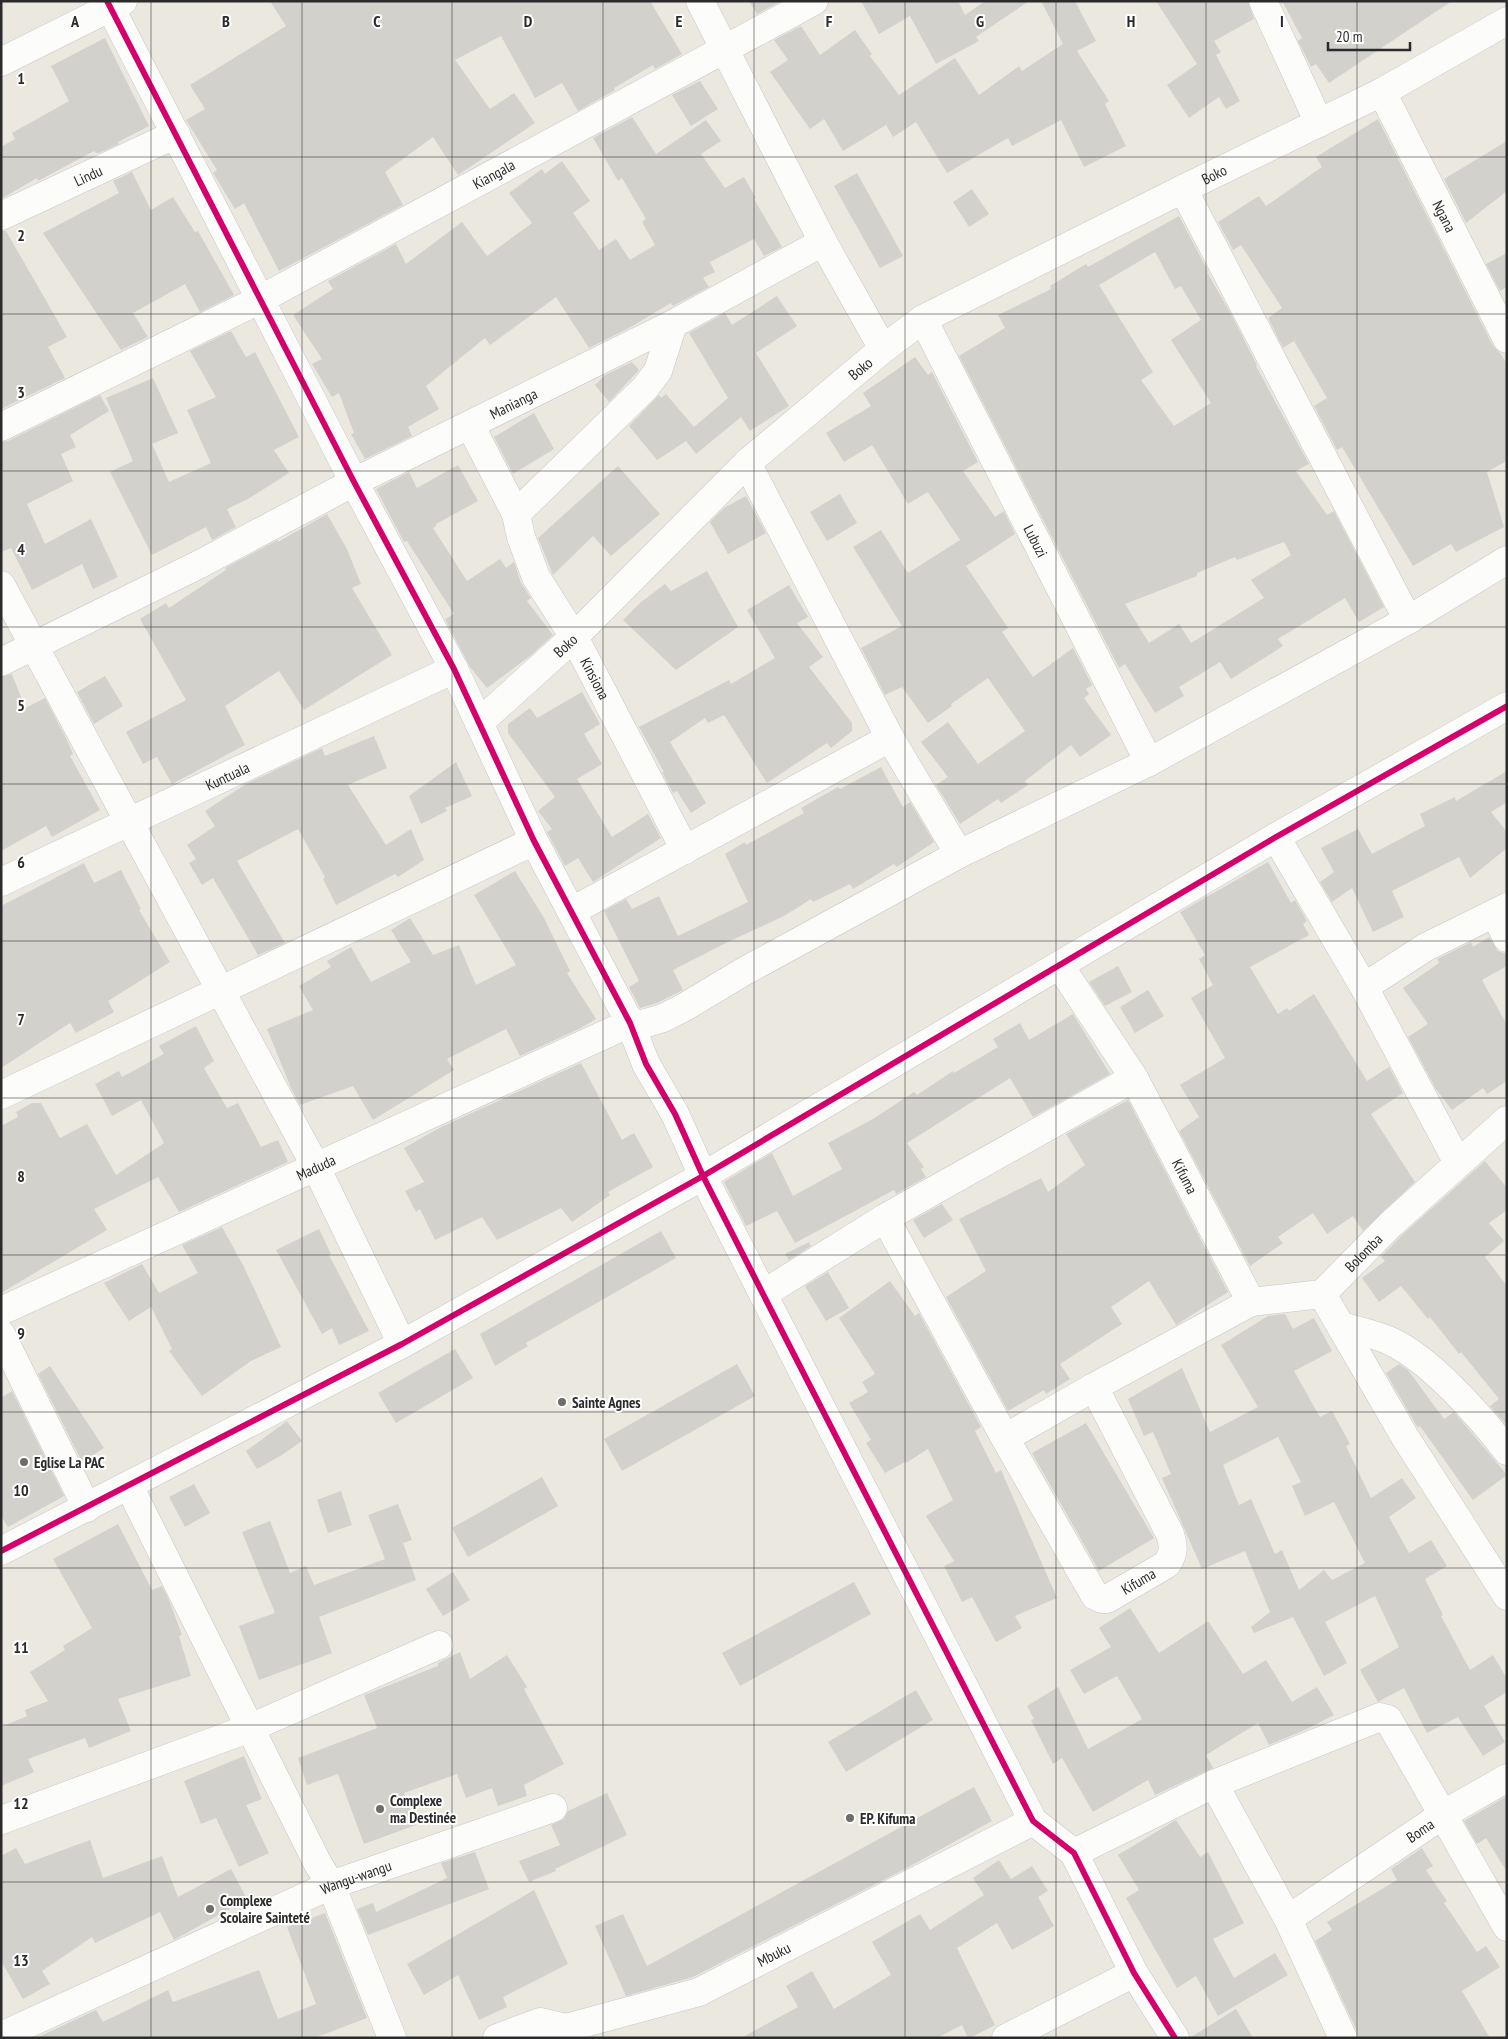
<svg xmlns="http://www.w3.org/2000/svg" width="1508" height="2039" viewBox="0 0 1508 2039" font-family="'PT Sans Narrow',sans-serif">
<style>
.building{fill:#d3d1cc;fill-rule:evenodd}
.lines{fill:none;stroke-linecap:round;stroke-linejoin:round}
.minor-casing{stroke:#c8c6c6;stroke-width:29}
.minor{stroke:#fcfcfa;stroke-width:28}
.cycleway-casing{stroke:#fff;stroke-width:9}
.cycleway{stroke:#d6006c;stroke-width:6}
.grid{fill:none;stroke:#2b2b2b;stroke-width:1;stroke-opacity:0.55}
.poi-dot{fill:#6e6d6a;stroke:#fff;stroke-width:2}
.labels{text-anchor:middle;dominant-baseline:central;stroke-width:4;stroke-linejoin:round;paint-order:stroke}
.street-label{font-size:15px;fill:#2b2b2b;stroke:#fff}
.poi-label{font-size:15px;font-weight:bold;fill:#2b2b2b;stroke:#fff;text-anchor:start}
.grid-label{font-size:16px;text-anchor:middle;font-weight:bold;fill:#2b2b2b;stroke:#fff;stroke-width:4;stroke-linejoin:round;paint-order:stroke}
</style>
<rect width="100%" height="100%" fill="#ebe8e0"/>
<path class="building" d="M270,1H650L682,54L655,69L653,65L614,88L615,90L578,111L562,83L535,98L501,36L455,60L490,109L514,93L535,123L458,175L433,137L385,172L403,205L279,271L244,203L235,209L213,173L217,170L186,120L205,109L190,85L286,26Z
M749,1H781L757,14Z
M861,1H958L965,15L985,1H1029L976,37L979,41L936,64L910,16L879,34Z
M1041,1H1075L1096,41L1077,51L1109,101L1105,104L1126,146L1084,167L1061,120L1012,146L1008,138L947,173L916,122L893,137L886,125L843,151L824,119L810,129L770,72L788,60L774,40L801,26L820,55L855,30L872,54L870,56L899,95L955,58L979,95L1019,66L1022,71L1063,44Z
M1156,1H1248L1254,19L1214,41L1221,52L1216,55L1240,101L1226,109L1219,97L1189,118L1167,85L1197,64Z
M1280,1H1452L1329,83L1316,64L1311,67L1298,41L1302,38L1283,3L1281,4Z
M105,38L149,126L118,142L119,144L99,153H96L94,151L38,181L37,178L1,199V147L15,139L12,133L69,101L51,66Z
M700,81L718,109L691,126L672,95Z
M632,117L656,154L706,120L721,141L701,154L725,188L744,177L756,198L754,199L782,247L764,256L754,239L710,262L715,272L703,278L709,287L673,306L671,303L629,328L589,348L556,297L490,345L485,338L426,386L439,409L408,427L412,436L365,459L351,434L354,433L339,393L332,397L312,364L322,359L293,315L333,289L328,281L396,244L406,264L462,222L487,256L532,223L509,193L542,169L545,174L562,161L590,201L573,213L599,250L616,239L630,260L655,245L642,222L646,219L622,178L618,181L593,138Z
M1378,119L1493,346L1500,353L1507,364V461L1487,472L1504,527L1456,552L1451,544L1413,566L1342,447L1337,450L1314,406L1327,398L1294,341L1283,348L1268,318L1282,308L1241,245L1233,250L1218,222L1259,196L1266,206L1322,167L1316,157Z
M1507,141V191L1466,223L1444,179Z
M132,172L151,210L173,197L195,232L198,231L234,295L200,312L185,284L133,313L148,337L121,350L43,233L119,193L113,181Z
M857,173L903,256L880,268L834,186Z
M972,189L989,214L969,227L953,202Z
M1179,216L1208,271L1207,272L1231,314L1257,365L1256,366L1309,464L1296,471L1327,515L1334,511L1384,607L1359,622L1345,598L1278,639L1283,646L1231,679L1220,662L1179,687L1184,696L1155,713L1125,664L1119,668L959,356L1005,328L998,315L1051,289L1050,286L1086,264L1088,267ZM1155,252L1175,289L1181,286L1201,320L1171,340L1211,403L1174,426L1141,380L1153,372L1099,285ZM1284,542L1291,555L1251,580L1264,598L1191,643L1179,624L1149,643L1125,604L1197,576V573L1235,557L1237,560Z
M1,231H6L67,337L48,347L65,378L1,409Z
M1507,253V287L1500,291L1486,264Z
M777,296L797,326L756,353L789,406L750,431L741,417L696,454L686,441L657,460L629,426L659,395L661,398L666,394L694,427L728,398L689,333L725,313L732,325Z
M231,331L246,357L255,352L299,437L274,450L289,473L248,499L227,509L236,527L212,540L206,527L152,555L110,472L133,461L106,398L153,378L178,433L152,444L169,482L211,463L187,410L216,397L190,351Z
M915,357L928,375L932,372L978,462L963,471L995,517L1004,511L1015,534L966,566L1008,628L1002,632L1033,677L1073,648L1092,685L1086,689L1089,694L1084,698L1111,735L1080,757L1071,745L1025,781L1028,785L1001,803L998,799L960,824L936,785L948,777L921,742L948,722L978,764L1025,731L988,678L951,704L952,706L928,723L902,687L885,695L861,648L902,626L853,547L881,530L908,573L960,540L928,492L908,504L872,445L844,462L826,433L871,406L863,393Z
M632,362L639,370L609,402L595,385L605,375Z
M100,395L109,411L70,435L76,447L61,454L73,481L27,504L45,544L91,519L118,577L93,589L82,564L32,590L11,548L1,552V442L8,441Z
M534,413L554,449L513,474L494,437Z
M458,465L478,501L436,524V526L433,528L467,581L500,559L506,568L514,562L521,583L531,598L527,601L553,635L530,656L487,688L470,667L445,619L454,614L407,541L404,542L376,489L409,472L417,488Z
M618,466L660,514L611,556L593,536L553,575L538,538Z
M840,494L857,523L827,541L810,512Z
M746,496L766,533L728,554L710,522L724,508Z
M327,514L347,549L361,584L352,588L392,655L304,710L279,671L225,706L245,745L172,784L157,757L143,764L126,732L186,700L140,619L166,603L169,608L226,570L225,568L278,540V542Z
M707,571L738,627L676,670L623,620L641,602L665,584L671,591Z
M789,585L808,617L797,623L823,657L809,667L852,723V731L831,748L827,743L767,783L724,715L708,723L705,718L670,742L706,803L691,813L677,791L673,793L662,772H664L639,727L729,680L731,684L775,658L747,610Z
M12,674L25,708L45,698L67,740L73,754L70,756L100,810L52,837L46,826L1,851V677Z
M105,676L123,706L94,724L77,692Z
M582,692L600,724L584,734L602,764L577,779L612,837L648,814L661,838L593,882L578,858L565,866L547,832L552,829L538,811L555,797L508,733V724L530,708L537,718Z
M374,736L387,768L348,785L386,845L411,829L424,860L398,877L395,874L336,905L323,879L325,877L298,829L237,861L285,943L258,955L213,878L202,885L189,863L196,859L187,845L215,826L205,811L246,784L322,748L325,756Z
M456,762L472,796L445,808L447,811L421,824L409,796Z
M881,767L903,807L910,802L934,842L897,867L894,864L853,889L850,884L813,902L811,899L784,916L728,942L673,970L683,990L657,1003L640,1008L629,987L639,981L604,911L626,899L632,909L659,896L678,936L748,902L725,854L745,842L746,845L804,813L801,808L838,787L840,789Z
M1507,771V802L1491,812L1507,832V848L1470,878L1459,857L1392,891L1404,917L1373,932L1352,888L1332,902L1320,882L1334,872L1321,848L1358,829L1372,854L1425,826L1420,814L1455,797L1456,801Z
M1268,862L1291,903L1295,900L1307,921L1303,924L1309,935L1250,967L1278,1014L1287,1008L1289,1011L1314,994L1367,1081L1389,1067L1403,1093L1371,1114L1415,1182L1363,1231L1353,1216L1327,1234L1313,1213L1278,1237L1283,1243L1250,1266L1179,1131L1199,1117L1180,1085L1225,1058L1191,998L1213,985L1199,959L1205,955L1180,912Z
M84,863L94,883L121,870L141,909L139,910L170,962L108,1001L114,1012L76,1033L70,1023L1,1068V906Z
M515,871L544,918L570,971L567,973L596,1019L579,1029L520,1056L506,1029L447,1059L454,1070L373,1120L353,1086L300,1105L291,1088L267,1029L313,1010L299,986L331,967L327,961L351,947L371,982L411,962L391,930L410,918L433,955L459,945L476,985L516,965L474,895Z
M1489,937L1498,951L1507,954V966L1482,980L1507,1025V1081L1487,1094L1483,1088L1452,1110L1436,1089L1408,1037L1428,1024L1403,988L1439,963L1437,959L1471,942L1473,947Z
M1118,966L1132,992L1105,1006L1089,982Z
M1148,990L1164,1016L1135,1033L1120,1007Z
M1073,1014L1110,1074L1033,1117L1010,1078L907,1143L924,1167L921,1169L926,1177L896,1194L894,1190L795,1243L777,1211L746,1226L724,1182L772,1153L793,1196L842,1169L828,1143L873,1119L914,1092L917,1095L953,1071L954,1073L998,1047L993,1039L1020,1023L1029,1040Z
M196,1026L214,1061L204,1068L227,1108L238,1103L261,1147L278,1140L288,1162L179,1212L158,1177L94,1209L107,1230L1,1293V1126L18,1117L16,1112L32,1103H41L60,1138L87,1124L116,1175L164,1143L141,1100L112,1116L95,1084L119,1071L122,1077L164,1054L159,1046Z
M581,1063L622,1140L634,1133L653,1167L608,1192L610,1195L572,1222L561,1208L497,1240L482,1217L435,1240L420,1209L416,1212L405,1191L424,1182L404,1148L441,1127Z
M1128,1100L1228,1292L1176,1325L1149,1281L1111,1307L1122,1324L1060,1364L1070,1379L1046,1394L1044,1390L1008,1411L946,1297L986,1271L959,1219L1041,1178L1048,1192L1085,1165L1066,1134Z
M1485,1161L1507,1188V1210L1489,1223L1504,1241L1485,1257L1507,1286V1426L1490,1406L1499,1399L1461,1352L1459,1354L1430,1317L1428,1319L1401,1286L1379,1302L1362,1278L1385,1261L1381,1257L1402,1235Z
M942,1204L953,1220L924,1238L913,1220Z
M222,1227L244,1267L281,1347L251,1361L202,1396L169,1351L172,1349L151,1307L129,1321L104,1283L142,1264L159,1293L198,1273L182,1245Z
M319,1229L331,1254L329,1255L369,1331L339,1345L332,1328L322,1334L276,1250Z
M661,1231L676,1258L526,1343L528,1346L495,1366L480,1334Z
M809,1242L811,1246L789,1260L785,1254Z
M828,1272L849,1308L826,1321L805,1286Z
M890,1281L915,1316L919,1313L981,1427L975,1431L996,1473L1001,1470L1057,1598L1015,1616L1022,1628L996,1642L972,1597L962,1602L944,1566L954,1561L926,1516L953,1500L928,1449L906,1463L905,1462L885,1473L866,1443L871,1440L849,1403L868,1392L862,1382L875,1374L839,1318Z
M1285,1314L1293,1329L1314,1318L1332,1351L1294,1371L1320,1417L1332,1411L1350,1444L1346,1446L1371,1498L1402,1478L1416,1498L1389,1517L1409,1553L1431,1540L1447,1566L1425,1579L1443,1615L1441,1616L1470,1670L1493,1655L1507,1679V1692L1484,1706L1505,1742L1483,1756L1458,1717L1427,1733L1404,1688L1378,1702L1360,1670L1399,1647L1375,1596L1325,1622L1347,1663L1324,1676L1293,1617L1254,1633L1251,1627L1270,1612L1245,1551L1202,1569L1162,1478L1171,1474L1153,1432L1144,1436L1128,1399L1182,1368L1210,1432L1258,1407L1221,1345L1268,1316ZM1278,1437L1301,1482L1292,1486L1305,1516L1334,1502L1365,1563L1332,1580L1324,1570L1299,1590L1282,1550L1275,1554L1251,1499L1239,1505L1223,1465Z
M455,1349L473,1378L396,1423L378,1393Z
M737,1364L755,1396L622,1471L604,1439Z
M1399,1364L1408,1370L1444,1419L1454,1412L1507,1475L1473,1500L1420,1426L1418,1428L1386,1373Z
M50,1366L104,1448L82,1462L38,1374Z
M12,1391L64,1496L8,1527L1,1516V1398Z
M287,1421L302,1441L282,1455L257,1469L246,1451Z
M1086,1423L1154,1538L1099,1571L1032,1453Z
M542,1477L558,1506L468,1557L452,1528Z
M194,1484L210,1513L185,1527L169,1497Z
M341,1491L352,1525L328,1533L317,1500Z
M398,1504L412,1540L403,1543L416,1580L319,1617L332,1653L259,1680L239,1626L275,1613L242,1532L270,1521L290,1573L306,1566L314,1585L385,1559L368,1515Z
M118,1524L152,1590L162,1586L169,1600L182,1635L179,1636L191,1676L118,1699L131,1731L89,1748L85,1738L28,1759L34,1772L1,1786V1727L27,1716L25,1710L48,1701L30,1672L65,1650L63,1646L92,1628L53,1559Z
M453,1572L470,1600L443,1616L426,1589Z
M854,1582L871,1614L740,1686L722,1653Z
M1130,1608L1159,1653L1208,1621L1243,1674L1266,1660L1292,1702L1317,1687L1334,1715L1307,1729L1269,1745L1258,1723L1206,1755L1213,1768L1155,1795L1148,1780L1093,1812L1062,1758L1053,1764L1031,1720L1034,1719L1027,1706L1058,1687L1088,1749L1142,1719L1117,1676L1084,1694L1070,1670L1111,1647L1099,1628Z
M460,1652L470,1679L507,1655L527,1687L524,1689L564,1764L524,1785L527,1796L498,1806L492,1788L466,1798L457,1774L404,1793L416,1825L364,1844L338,1774L307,1785L298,1758L377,1728L364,1695L438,1666V1663Z
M916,1690L933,1720L846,1772L828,1742Z
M244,1756L262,1799L246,1805L269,1853L239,1867L216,1818L201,1824L184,1781Z
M974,1787L992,1821L903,1870L693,1977L626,1996L595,1926L623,1914L647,1966Z
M607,1793L627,1835L555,1869L556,1871L529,1882L519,1861L560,1845L551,1825L564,1819L568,1811Z
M1507,1796V1872L1486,1838L1477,1844L1464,1821Z
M1176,1820L1200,1857L1208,1852L1244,1923L1213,1939L1234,1978L1275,1953L1288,1975L1218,2016L1196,1976L1177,1988L1126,1898L1139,1890L1118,1855Z
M90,1840L103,1878L162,1856L178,1897L231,1869L247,1899L174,1940L160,1912L95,1943L92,1937L42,1971L50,1984L23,1999L1,1961V1856L16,1848L25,1864Z
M1422,1848L1433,1866L1426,1870L1447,1901L1444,1903L1477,1952L1486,1946L1500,1967L1462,1991L1490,2038H1358L1357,2031L1315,1941L1332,1930L1327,1922L1397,1880L1391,1869Z
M475,1852L489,1889L368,1935L357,1909L373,1903L376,1912L447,1878L441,1863Z
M999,1860L1011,1879L1032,1866L1048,1891L1038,1897L1054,1926L1012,1950L997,1923L957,1948L995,2025L970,2038H968L962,2025L937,2038H741L798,2007L786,1986L812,1971L834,2009L891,1975L872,1942L920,1914L930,1930L984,1895L973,1878Z
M534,1890L568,1964L503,1997L507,2007L479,2020L458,1975L424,1995L407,1964Z
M325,1913L367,2018L314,2038H36L96,2010L103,2022L168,1990L173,2002L259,1970L278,2019L316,2004L287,1927Z
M1236,2009L1253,2038H1191V2037Z"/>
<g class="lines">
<defs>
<g id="minor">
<path d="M107,1L354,482L454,669L534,841L630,1023L646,1064L675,1114L703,1176L763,1294L1033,1821L1074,1853L1134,1973L1175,2038"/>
<path d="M700,1L823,242L883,349"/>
<path d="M1263,1L1319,123"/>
<path d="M1,62L123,1"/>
<path id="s1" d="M1382,92L1507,339"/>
<path d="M1183,189L1408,620"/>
<path id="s2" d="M1,216L176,134"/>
<path id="s3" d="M923,319L1149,762"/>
<path id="s4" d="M470,425L516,514L521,537L536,577L574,637L685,850"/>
<path id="s5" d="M1,427L261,299L814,1"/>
<path d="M747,463L890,738L959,854"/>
<path d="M516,514L645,388L658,371L673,324"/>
<path d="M1,585L316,1167L402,1344"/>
<path id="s6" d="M1,662L200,564L354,482L673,324L823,242"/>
<path id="s7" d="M479,723L574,637L747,463L883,349L923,319L1183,189L1382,92L1507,21"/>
<path d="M1276,837L1364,987L1458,1163"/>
<path id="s8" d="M1,882L454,669"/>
<path d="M572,911L890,738"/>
<path d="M1495,914L1507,938"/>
<path id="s9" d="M1060,966L1134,1078L1251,1302"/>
<path d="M1364,987L1426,947L1507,907"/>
<path d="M1,1095L534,841"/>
<path id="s10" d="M885,1218L1005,1438L1095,1596L1102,1599H1107L1167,1564C1174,1553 1174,1547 1170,1534L1094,1387"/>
<path d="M763,1294L885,1218L1134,1078"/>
<path d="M1322,1294L1405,1437L1507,1596"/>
<path id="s11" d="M1,1311L630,1023L643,1024L663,1018L683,1008L743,972L959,854L1149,762L1408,620L1507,560"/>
<path d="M1342,1326C1357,1331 1375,1334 1390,1341C1430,1359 1480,1416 1507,1451"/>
<path d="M1,1334L87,1508"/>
<path id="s12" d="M1005,1438L1094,1387L1251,1302L1322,1294L1391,1224L1507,1120"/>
<path d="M129,1486L318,1864L331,1885L392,2038"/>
<path d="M1,1551L402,1344L703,1176L1276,837L1507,706"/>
<path d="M1214,1784L1288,1919L1343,2038"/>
<path d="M1,1820L250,1728L439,1645"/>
<path d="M1074,1853L1214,1784L1380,1717L1388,1719L1507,1927"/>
<path id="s13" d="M1288,1919L1444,1814L1507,1778"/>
<path id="s14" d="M1,2036L331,1885L553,1808"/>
<path id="s15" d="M497,2038L540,2022L566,2028L699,1992L1033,1821"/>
<path d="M1006,2038L1134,1973"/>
</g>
</defs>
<use href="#minor" class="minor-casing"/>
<use href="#minor" class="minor"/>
<defs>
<path id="cycleway" d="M107,1L354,482L454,669L534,841L630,1023L646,1064L675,1114L703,1176L763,1294L1033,1821L1074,1853L1134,1973L1175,2038
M1,1551L402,1344L703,1176L1276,837L1507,706"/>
</defs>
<use href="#cycleway" class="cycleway-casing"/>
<use href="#cycleway" class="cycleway"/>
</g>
<path class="grid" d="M151,1V2038M302,1V2038M452,1V2038M603,1V2038M754,1V2038M905,1V2038M1056,1V2038M1206,1V2038M1357,1V2038M1,157H1507M1,314H1507M1,471H1507M1,627H1507M1,784H1507M1,941H1507M1,1098H1507M1,1255H1507M1,1412H1507M1,1568H1507M1,1725H1507M1,1882H1507"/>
<g class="poi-dot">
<circle cx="562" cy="1402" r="5"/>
<circle cx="24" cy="1462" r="5"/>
<circle cx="380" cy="1809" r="5"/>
<circle cx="850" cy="1818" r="5"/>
<circle cx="210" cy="1909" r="5"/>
</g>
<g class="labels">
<g class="street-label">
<text stroke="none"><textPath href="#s7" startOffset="926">Boko</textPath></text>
<text stroke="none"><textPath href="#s2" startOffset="96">Lindu</textPath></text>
<text stroke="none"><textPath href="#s5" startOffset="554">Kiangala</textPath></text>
<text stroke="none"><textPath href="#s1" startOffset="139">Ngana</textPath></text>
<text stroke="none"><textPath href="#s7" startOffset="521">Boko</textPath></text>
<text stroke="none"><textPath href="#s6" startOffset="574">Manianga</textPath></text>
<text stroke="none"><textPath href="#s3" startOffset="249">Lubuzi</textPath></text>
<text stroke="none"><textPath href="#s7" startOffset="116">Boko</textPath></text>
<text stroke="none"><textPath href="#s4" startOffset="284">Kinsiona</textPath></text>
<text stroke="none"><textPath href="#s8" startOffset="250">Kuntuala</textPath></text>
<text stroke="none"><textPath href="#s11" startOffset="346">Maduda</textPath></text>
<text stroke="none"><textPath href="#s9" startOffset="245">Kifuma</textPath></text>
<text stroke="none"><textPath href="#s12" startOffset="411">Bolomba</textPath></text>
<text stroke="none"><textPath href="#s10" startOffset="481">Kifuma</textPath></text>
<text stroke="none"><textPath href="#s13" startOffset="159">Boma</textPath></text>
<text stroke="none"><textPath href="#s14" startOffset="389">Wangu-wangu</textPath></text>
<text stroke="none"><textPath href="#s15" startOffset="294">Mbuku</textPath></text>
</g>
<g class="poi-label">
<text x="572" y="1402">Sainte Agnes</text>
<text x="34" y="1462">Eglise La PAC</text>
<text x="390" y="1800">Complexe<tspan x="390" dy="17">ma Destinée</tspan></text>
<text x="860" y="1818">EP. Kifuma</text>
<text x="220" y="1900">Complexe<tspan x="220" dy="17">Scolaire Sainteté</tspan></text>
</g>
</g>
<g class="grid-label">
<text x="75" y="27">A</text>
<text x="226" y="27">B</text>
<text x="377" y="27">C</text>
<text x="528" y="27">D</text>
<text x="679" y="27">E</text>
<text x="829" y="27">F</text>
<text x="980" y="27">G</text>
<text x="1131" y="27">H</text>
<text x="1282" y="27">I</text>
<text x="21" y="84">1</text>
<text x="21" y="241">2</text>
<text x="21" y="398">3</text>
<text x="21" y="555">4</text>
<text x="21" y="711">5</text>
<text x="21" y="868">6</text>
<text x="21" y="1025">7</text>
<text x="21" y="1182">8</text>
<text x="21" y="1339">9</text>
<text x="21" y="1496">10</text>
<text x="21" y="1653">11</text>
<text x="21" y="1809">12</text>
<text x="21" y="1966">13</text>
</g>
<rect width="1508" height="2039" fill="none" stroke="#2b2b2b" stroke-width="5"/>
<path d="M1328 42v8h82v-8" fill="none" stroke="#2b2b2b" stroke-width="2.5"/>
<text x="1336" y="42" font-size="15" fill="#2b2b2b" stroke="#ffffff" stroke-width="4" paint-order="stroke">20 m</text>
</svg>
